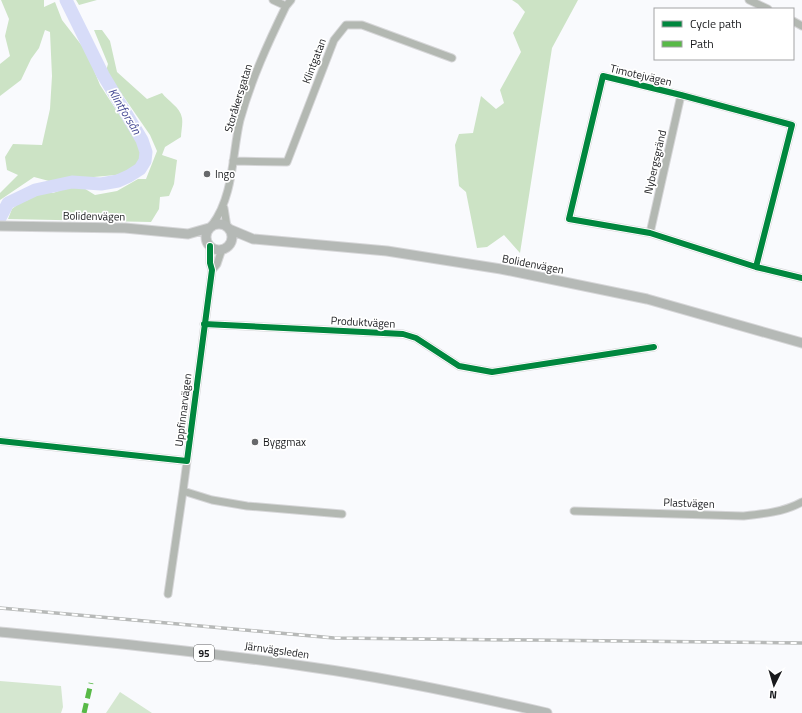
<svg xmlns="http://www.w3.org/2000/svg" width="802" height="713" viewBox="0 0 802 713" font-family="'Titillium Web',sans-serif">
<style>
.green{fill:#d5e7d0}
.forest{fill:#cce3c5}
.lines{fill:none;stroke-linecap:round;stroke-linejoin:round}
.river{stroke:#d7dcf8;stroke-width:13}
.minor-casing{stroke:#d6d6d8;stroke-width:9}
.major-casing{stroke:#d6d6d8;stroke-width:11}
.minor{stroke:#b3b8b2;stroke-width:7}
.major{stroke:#b5b9b6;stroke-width:9}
.rail-casing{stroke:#b7b9b8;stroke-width:3.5}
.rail{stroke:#fff;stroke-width:2;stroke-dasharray:6;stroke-linecap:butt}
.quiet{stroke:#58b947;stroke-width:5;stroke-dasharray:10 5;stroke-linecap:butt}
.cycleway-casing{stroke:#fff;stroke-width:8}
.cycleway{stroke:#00873e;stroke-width:6}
.poi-dot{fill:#67686b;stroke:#fff;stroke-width:1.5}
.labels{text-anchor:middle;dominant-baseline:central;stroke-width:3.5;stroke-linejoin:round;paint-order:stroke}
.shield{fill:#fff;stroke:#5e5f61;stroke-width:1}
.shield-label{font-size:10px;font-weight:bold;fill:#191a1d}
.street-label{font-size:11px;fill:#191a1d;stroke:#fff}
.poi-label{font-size:11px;fill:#191a1d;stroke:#fff;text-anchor:start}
.water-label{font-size:12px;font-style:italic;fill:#434792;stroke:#fff}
</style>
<rect width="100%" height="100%" fill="#f9fafd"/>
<path class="green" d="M0,681L61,686L63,707L61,713H0Z
M120,692L152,713H106Z"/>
<path class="forest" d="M1,0H44V7L55,2L62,20L86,51L100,85L141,148V161L132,170L116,175L49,181L34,177L0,200V193L18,175L7,170L5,157L13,144L42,145L50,109L52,76L50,32L45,30L39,48L31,59L21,80L0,96V64L10,56L5,36L9,19Z
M76,0H97L79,5Z
M512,0H578L552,48L520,253L504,235L487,247L477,248L466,192L459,186L455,145L459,134L473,133L481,96L496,109L504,103L500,90L521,52L513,33L525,12L518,4Z
M94,30H102L110,41L117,72L147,99L162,93C168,101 180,107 182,118C183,124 181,132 181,137L165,147L162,155L177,160L174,184L169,196L160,197L159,209L151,222L8,219L12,209L22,201L28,200L38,193H53L70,187H82L95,195L117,191L138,179H146L157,151L150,135L106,71L108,64Z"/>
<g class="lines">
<path class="river" d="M0,218L8,203L35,190L72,182L101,184L118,181L129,176L140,169L145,161L146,152L142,140L103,75L66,0"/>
<defs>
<path id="minor" d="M273,0L286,6
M749,0L768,9
M793,21L802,26
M233,161L287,162L334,40L346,25H362L452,58
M224,208L227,227
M212,225C234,196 232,154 240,120C251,80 268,43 286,6L291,0
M650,233L681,95
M756,267L792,125L681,95L603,76L569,219L650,233L756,267L802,278
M212,270L217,264L222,249
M204,324L403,334L416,338L459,366L492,372L654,347
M0,441L187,461L212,270L210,263V246
M187,461L183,491L212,500L247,506L342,514
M574,511L743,516C763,514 784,512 802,502
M168,594L183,491"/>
<path id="major" d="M206 237a13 13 0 1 1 26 0a13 13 0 1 1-26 0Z
M0,226L125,228L188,234L209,228
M229,229L253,239L387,251L501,269L647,299L802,343
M0,632C103,642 207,652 310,667C389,678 469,695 547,713"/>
</defs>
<use href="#minor" class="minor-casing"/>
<use href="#major" class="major-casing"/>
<use href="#minor" class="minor"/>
<use href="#major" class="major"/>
<defs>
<path id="rail" d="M0,608L334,638L802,643"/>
</defs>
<use href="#rail" class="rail-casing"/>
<use href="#rail" class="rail"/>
<path class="quiet" d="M84,713L91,683"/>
<defs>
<path id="cycleway" d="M756,267L792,125L681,95L603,76L569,219L650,233L756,267L802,278
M204,324L403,334L416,338L459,366L492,372L654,347
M0,441L187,461L212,270L210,263V246"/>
</defs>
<use href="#cycleway" class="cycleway-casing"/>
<use href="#cycleway" class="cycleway"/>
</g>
<g class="poi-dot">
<circle cx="207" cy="174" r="4"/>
<circle cx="255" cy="442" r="4"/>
</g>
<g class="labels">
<rect class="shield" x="194" y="645" width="20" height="16" rx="3"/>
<g class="shield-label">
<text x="204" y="653">95</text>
</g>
<g class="street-label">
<text transform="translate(314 61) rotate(-69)">Klintgatan</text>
<text transform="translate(641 75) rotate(13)">Timotejvägen</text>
<text transform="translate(238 98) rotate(-73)">Storåkersgatan</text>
<text transform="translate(655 162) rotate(-77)">Nybergsgränd</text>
<text transform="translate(94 216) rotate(1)">Bolidenvägen</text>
<text transform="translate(533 264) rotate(11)">Bolidenvägen</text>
<text transform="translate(363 322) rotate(3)">Produktvägen</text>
<text transform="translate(183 410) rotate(-83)">Uppfinnarvägen</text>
<text transform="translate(689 503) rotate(2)">Plastvägen</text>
<text transform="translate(277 650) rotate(8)">Järnvägsleden</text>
</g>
<g class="poi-label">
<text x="215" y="174">Ingo</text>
<text x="263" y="442">Byggmax</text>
</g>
<g class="water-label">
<text transform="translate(125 111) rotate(59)">Klintforsån</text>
</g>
</g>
<rect x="654" y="8" width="140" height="52" fill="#ffffff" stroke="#a3a3a5"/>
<rect x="662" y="21" width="20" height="6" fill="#00873e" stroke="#a3a3a5"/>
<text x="690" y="28" font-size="12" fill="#191a1d">Cycle path</text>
<rect x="662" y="41" width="20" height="6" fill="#58b947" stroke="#a3a3a5"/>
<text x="690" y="48" font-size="12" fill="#191a1d">Path</text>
<g transform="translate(774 685) rotate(185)" stroke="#ffffff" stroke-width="3" paint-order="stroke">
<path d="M0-3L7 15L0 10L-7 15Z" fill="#191a1d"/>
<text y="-6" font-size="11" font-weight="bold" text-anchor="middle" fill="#191a1d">N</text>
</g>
</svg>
